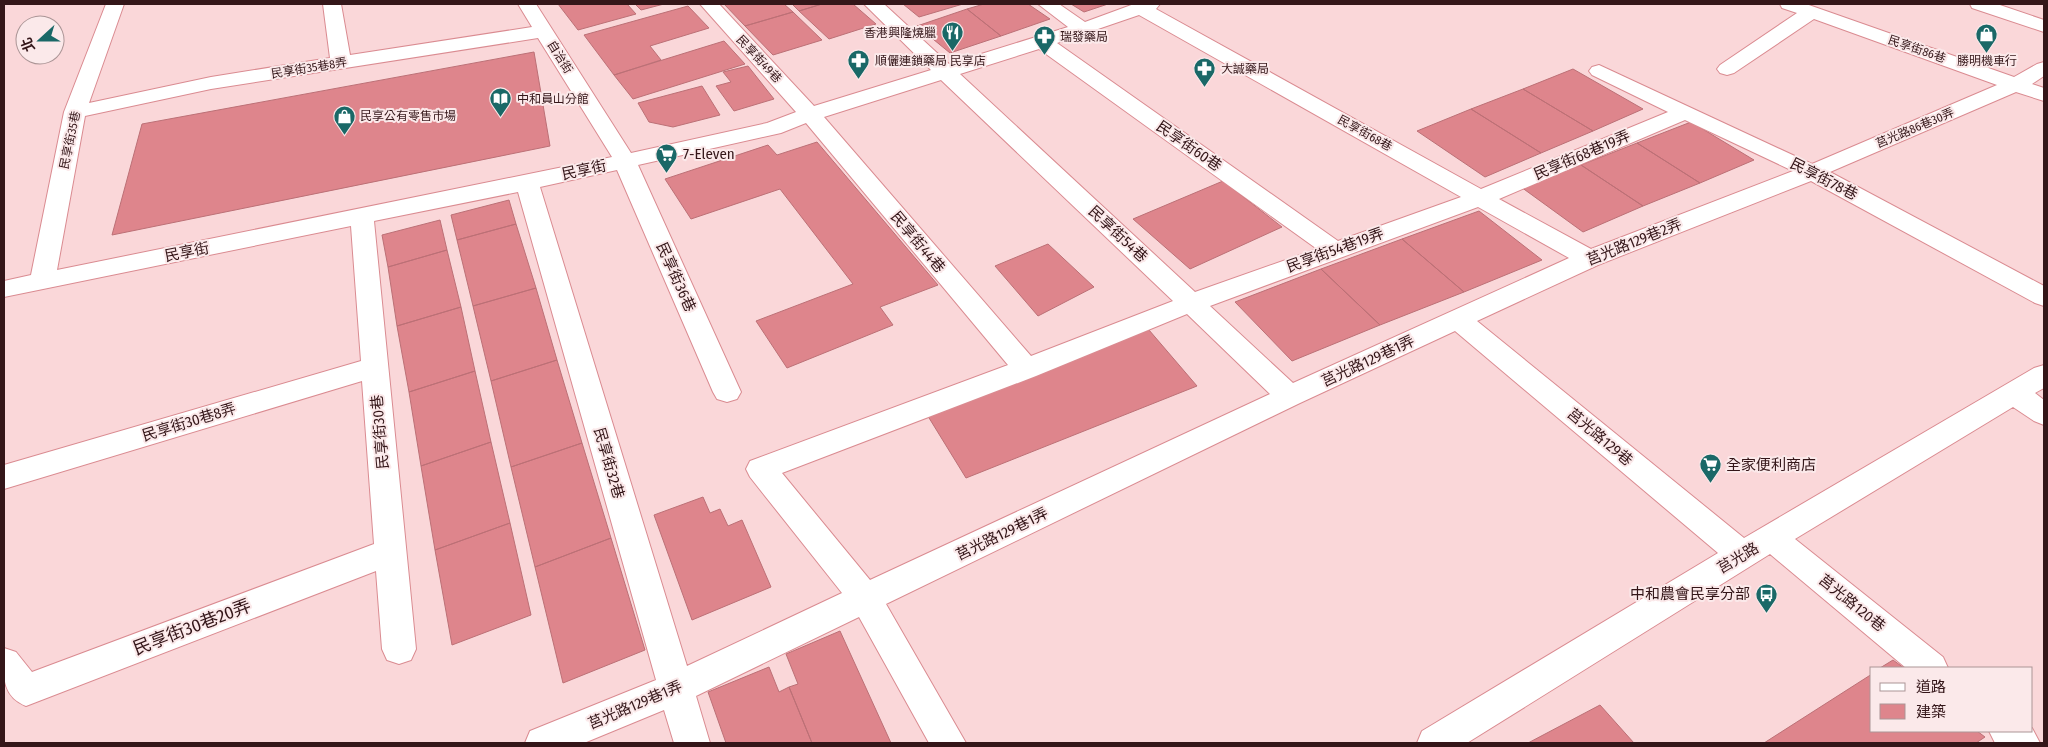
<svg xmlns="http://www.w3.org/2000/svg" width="2048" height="747" viewBox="0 0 2048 747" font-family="'Fira Sans Condensed','Noto Sans TC',sans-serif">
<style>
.building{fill:#de858c;stroke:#bc7076}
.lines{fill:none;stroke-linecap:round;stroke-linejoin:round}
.minor-casing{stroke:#da8b91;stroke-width:2}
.minor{fill:#fff;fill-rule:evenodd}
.labels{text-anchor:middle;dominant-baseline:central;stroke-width:4;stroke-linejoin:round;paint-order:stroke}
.far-poi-label{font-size:12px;fill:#341619;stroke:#fbe9ea;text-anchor:start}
.far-street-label{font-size:12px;fill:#341619;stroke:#fbe9ea}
.street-label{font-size:15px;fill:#341619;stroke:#fbe9ea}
.poi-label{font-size:15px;fill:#341619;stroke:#fbe9ea;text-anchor:start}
.near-street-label{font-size:18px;fill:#341619;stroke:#fbe9ea}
</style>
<rect width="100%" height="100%" fill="#fad7d9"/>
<path class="building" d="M558,4H627L636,14L578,30Z
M635,4H664L641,10Z
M724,4H784L793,12L745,26Z
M792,4H822L799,11Z
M822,4H853L876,24L829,39L799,11Z
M903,4H963L919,17Z
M984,4H1028L1050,19L1001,36L967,9Z
M1071,4H1108L1084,12Z
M688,6L709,28L650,46L661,60L614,75L584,35Z
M967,9L1001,36L950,53L917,26Z
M793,12L822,40L773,55L745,26Z
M724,41L745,64L633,99L614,75Z
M534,52L550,146L112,235L142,124Z
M748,66L774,99L734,111L716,86L731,82L723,72Z
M1573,69L1643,109L1593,131L1523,89Z
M702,86L720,115L673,127L649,122L638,103Z
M1523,89L1593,131L1541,153L1471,109Z
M1471,109L1541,153L1485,177L1417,131Z
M1691,122L1754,160L1700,183L1637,143Z
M817,142L938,285L880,307L893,325L787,368L756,321L853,284L780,189L691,219L665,179L768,145L777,155Z
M1637,143L1700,183L1643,206L1581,165Z
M1581,165L1643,206L1583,232L1521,187Z
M1223,181L1282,227L1190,269L1133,219Z
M509,200L516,224L457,240L451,215Z
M1479,211L1542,260L1464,292L1402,239Z
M440,220L447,250L388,267L382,235Z
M516,224L536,288L473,306L457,240Z
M1402,239L1464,292L1380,325L1321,269Z
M1048,244L1094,287L1038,316L995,266Z
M447,250L461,307L397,326L388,267Z
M1321,269L1380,325L1292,361L1235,302Z
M536,288L557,360L491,381L473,306Z
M461,307L475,371L409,392L397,326Z
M1149,330L1197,386L966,478L926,413Z
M557,360L582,443L511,467L491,381Z
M475,371L491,442L421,466L409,392Z
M491,442L510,523L435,550L421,466Z
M582,443L611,538L535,567L511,467Z
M703,497L710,513L720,509L728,526L742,520L771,587L692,620L654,515Z
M510,523L531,615L452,645L435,550Z
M611,538L645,650L563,683L535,567Z
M840,631L891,743H812L789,687L798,684L786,654Z
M1893,660L1904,668H1880Z
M769,667L779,692L789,687L812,743H726L708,692Z
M1872,674V731H1977L1985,737L1976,743H1764Z
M1600,705L1634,743H1528Z"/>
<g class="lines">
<defs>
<path id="minor" d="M106,4H124L89,103L211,77L330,58L323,4H341L350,55L532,27L518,4H536L631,153L767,123L796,112L700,4H719L814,106L931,70L864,4H884L949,64L1068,27L1038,4H1059L1085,22L1134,4H1160L1156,9L1481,189L1668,112L1592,75L1589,71L1592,67L1599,65L1812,164L1997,85L1814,19L1734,73L1727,75L1720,73L1717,69L1720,65L1797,13L1782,8L1780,4H1806L2014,77L2037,64L2044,62V76L2032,84L2044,88V101L2016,92L1830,172L2044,286V306L2035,303L1811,181L1598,265L1477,321L1744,538L2034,368L2044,365V388L2035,393L2044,400V425L2034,421L2013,407L1795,539L1943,657L1948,668H1906L1770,554L1467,743H1417L1422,731L1718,553L1455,331L1300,403L886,604L966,743H929L859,617L696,696L710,743H674L664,710L584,743H525L530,731L656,680L518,192L374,221L416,649L411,660L399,664L387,660L382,649L376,571L26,706C0,695 4,674 4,648L16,652L32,672L374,544L362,381L4,489V465L361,361L351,226L4,297V281L31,275L64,112ZM1139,15L1461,197L1338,241L1057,43ZM538,38L612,157L57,270L85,116L211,89ZM1039,49L1317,249L1195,292L960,74ZM941,80L1173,301L1031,356L824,117ZM1685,120L1793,171L1591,249L1499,199ZM806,123L1008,365L750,461L746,469L750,477L842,593L687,666L540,187L617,170L713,392L717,399L727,402L737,399L741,392L638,165L781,133ZM1478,207L1569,258L1293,383L1210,306ZM1187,314L1270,394L870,580L782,473L1036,376Z
M1970,4H1997L2044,20V32L1972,8Z
M2032,728L2040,743H1995L1989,731H2032Z"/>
</defs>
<use href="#minor" class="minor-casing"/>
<use href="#minor" class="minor"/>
</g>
<defs>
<symbol id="restaurant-pin" viewBox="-11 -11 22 30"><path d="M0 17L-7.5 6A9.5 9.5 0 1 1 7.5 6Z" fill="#1a6867" stroke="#fbe9ea"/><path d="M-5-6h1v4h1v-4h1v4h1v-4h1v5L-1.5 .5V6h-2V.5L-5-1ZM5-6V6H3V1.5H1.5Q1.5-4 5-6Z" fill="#fff"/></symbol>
<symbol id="shop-pin" viewBox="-11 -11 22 30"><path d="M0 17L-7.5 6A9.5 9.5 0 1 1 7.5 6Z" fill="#1a6867" stroke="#fbe9ea"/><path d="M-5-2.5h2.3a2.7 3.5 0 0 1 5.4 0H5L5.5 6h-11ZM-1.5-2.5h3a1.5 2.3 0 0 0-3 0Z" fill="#fff"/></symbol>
<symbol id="pharmacy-pin" viewBox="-11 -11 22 30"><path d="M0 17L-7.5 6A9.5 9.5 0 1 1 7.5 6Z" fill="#1a6867" stroke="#fbe9ea"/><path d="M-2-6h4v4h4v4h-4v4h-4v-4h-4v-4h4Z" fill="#fff"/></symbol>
<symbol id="library-pin" viewBox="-11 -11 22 30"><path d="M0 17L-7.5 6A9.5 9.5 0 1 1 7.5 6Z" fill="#1a6867" stroke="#fbe9ea"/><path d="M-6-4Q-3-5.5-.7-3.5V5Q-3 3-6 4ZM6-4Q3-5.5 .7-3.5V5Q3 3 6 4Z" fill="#fff"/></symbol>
<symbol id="supermarket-pin" viewBox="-11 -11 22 30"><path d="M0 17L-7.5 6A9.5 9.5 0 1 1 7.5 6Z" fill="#1a6867" stroke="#fbe9ea"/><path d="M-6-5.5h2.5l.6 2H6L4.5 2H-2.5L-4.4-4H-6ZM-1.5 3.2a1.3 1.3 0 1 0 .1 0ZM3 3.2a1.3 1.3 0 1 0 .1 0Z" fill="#fff"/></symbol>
<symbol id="bus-pin" viewBox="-11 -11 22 30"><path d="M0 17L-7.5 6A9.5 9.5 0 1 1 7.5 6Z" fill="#1a6867" stroke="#fbe9ea"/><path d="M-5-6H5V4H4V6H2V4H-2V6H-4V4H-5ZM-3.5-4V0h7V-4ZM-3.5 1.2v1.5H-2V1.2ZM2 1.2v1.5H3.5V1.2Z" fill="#fff"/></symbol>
</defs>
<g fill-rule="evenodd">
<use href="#restaurant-pin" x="940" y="20" width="25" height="34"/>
<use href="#shop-pin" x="1974" y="22" width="25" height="34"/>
<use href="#pharmacy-pin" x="1032" y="24" width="25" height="34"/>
<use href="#pharmacy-pin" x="846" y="48" width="25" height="34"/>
<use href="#pharmacy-pin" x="1192" y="56" width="25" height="34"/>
<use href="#library-pin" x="488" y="86" width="25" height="34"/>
<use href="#shop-pin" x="332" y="104" width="25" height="34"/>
<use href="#supermarket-pin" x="654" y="142" width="25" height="34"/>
<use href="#supermarket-pin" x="1698" y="452" width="25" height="34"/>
<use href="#bus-pin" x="1754" y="582" width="25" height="34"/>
</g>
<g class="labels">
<g class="far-poi-label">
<text x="936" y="33" text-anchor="end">香港興隆燒臘</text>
<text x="1060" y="37">瑞發藥局</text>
<text x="875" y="61">順儷連鎖藥局 民享店</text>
<text x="1987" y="61" text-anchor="middle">勝明機車行</text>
<text x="1221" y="69">大誠藥局</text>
<text x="517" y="99">中和員山分館</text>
<text x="360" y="116">民享公有零售市場</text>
</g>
<g class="far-street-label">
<text transform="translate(1917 49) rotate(19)">民享街86巷</text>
<text transform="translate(560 57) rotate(58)">自治街</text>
<text transform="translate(759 59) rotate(47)">民享街49巷</text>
<text transform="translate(309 68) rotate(-9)">民享街35巷8弄</text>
<text transform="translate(1915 128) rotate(-23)">莒光路86巷30弄</text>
<text transform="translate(1365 133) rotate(29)">民享街68巷</text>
<text transform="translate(70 140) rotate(-78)">民享街35巷</text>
</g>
<g class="street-label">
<text transform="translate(1189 146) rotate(35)">民享街60巷</text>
<text transform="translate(1582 155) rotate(-23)">民享街68巷19弄</text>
<text transform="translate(584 170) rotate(-12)">民享街</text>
<text transform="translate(1824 179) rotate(27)">民享街78巷</text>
<text transform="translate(1118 234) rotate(43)">民享街54巷</text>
<text transform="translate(918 242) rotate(50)">民享街44巷</text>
<text transform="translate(1634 242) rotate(-22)">莒光路129巷2弄</text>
<text transform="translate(1335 250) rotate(-20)">民享街54巷19弄</text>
<text transform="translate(187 252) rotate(-11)">民享街</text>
<text transform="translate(676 277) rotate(66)">民享街36巷</text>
<text transform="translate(1368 361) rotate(-25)">莒光路129巷1弄</text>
<text transform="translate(189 422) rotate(-17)">民享街30巷8弄</text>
<text transform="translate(380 432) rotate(-95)">民享街30巷</text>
<text transform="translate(1600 437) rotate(40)">莒光路129巷</text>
<text transform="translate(609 463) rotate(74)">民享街32巷</text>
<text transform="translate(1002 534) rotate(-26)">莒光路129巷1弄</text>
<text transform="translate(1738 558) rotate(-31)">莒光路</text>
<text transform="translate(1852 603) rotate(39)">莒光路120巷</text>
<text transform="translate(635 705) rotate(-23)">莒光路129巷1弄</text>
</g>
<g class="poi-label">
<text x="683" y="154">7-Eleven</text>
<text x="1726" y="465">全家便利商店</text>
<text x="1750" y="594" text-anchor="end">中和農會民享分部</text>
</g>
<g class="near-street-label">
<text transform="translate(192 627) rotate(-21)">民享街30巷20弄</text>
</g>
</g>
<rect width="2048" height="747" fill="none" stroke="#341619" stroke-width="10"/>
<rect x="1870" y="667" width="162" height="65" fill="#fbe9ea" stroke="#ab9596"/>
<rect x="1880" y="683" width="25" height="8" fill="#ffffff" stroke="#ab9596"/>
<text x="1916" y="692" font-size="15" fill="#341619">道路</text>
<rect x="1880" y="704" width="25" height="15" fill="#de858c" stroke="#ab9596"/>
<text x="1916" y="717" font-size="15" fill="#341619">建築</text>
<g transform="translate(40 40) rotate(249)"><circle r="24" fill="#fbe9ea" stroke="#ab9596"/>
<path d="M0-4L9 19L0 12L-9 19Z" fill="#1a6867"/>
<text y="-8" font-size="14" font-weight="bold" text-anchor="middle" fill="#341619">北</text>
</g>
</svg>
